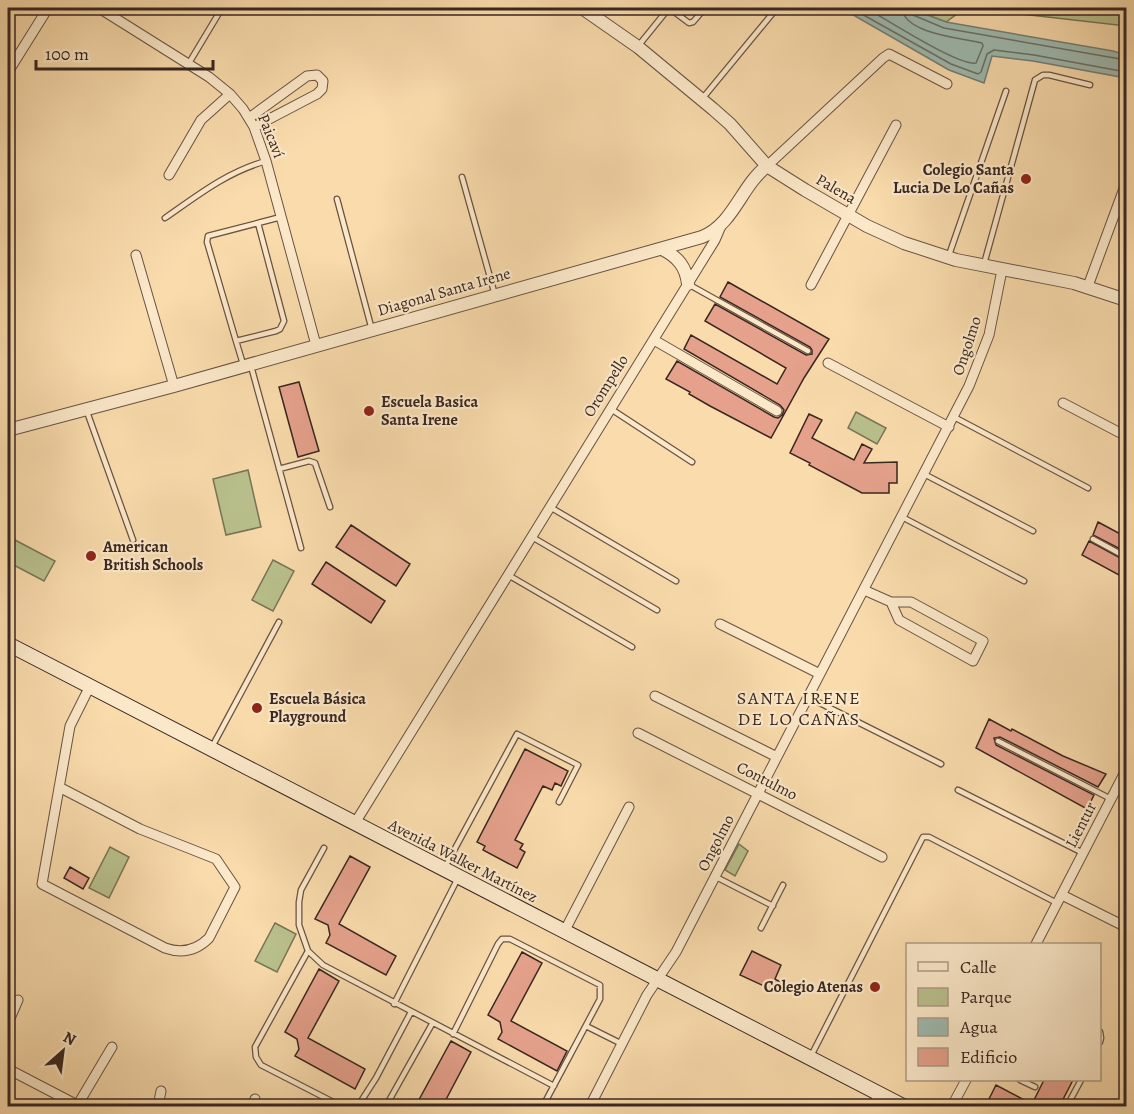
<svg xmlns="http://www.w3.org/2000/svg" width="1134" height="1114" viewBox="0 0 1134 1114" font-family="Alegreya,serif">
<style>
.green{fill:#b9c18d;stroke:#787456;stroke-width:1.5}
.water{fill:#9ebab0;stroke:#757f76;stroke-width:1.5}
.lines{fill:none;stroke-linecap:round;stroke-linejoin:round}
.shore{stroke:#6b7068;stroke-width:1.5}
.building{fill:#e5a18c;stroke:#382620;stroke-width:1.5}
.service-casing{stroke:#685343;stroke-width:7}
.minor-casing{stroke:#685343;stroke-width:11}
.tertiary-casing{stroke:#685343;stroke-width:14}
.secondary-casing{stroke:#382620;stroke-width:16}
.service{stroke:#fbe8c9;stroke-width:4.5}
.minor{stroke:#fbe8c9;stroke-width:9}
.tertiary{stroke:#fbe8c9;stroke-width:12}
.secondary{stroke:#fbe8c9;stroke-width:14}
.poi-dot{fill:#8f2418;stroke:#fbe8c9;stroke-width:2}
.labels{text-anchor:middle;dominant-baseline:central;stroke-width:4.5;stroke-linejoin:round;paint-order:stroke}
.street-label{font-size:16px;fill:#382620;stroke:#fbe8c9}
.poi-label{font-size:16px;font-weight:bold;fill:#382620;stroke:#fbe8c9;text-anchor:start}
.neighbourhood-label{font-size:18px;letter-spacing:1.5px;fill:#382620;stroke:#fbe8c9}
</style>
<rect width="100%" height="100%" fill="#f9dbac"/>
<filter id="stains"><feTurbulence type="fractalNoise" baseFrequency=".00333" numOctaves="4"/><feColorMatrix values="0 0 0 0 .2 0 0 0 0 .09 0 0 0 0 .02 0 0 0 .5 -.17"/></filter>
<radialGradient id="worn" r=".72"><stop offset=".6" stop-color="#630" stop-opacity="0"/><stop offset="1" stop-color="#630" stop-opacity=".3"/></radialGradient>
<path class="green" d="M909,8H1126V26L1021,14L960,12L946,22Z
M856,412L886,428L877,444L848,428Z
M248,470L261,527L226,535L213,479Z
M15,540L55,561L44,581L8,562V555Z
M273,560L294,571L273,611L252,600Z
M739,844L748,851L735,876L725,870Z
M110,847L129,857L109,898L89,888Z
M275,923L296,934L277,972L255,961Z"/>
<path class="water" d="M841,8H909L946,22L1113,51L1126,55V78L1033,61L992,56L984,83L949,70Z"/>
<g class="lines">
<path class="shore" d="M851,8L951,64L978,74L981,72L987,54L994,50L1034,55L1126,72
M866,8C886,19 958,66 976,63L983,46L982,43C962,38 904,34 902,8
M910,8L913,15L944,28L1126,60"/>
</g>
<path class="building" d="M728,282L829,339L804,378L771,438L710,406L689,394L690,392L666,379L677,361L774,417L778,418L782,415L784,410L780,405L684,349L691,335L777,384L786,368L705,321L715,304L806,355L812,354V350L810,347L720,297Z
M299,382L319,451L298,457L279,387Z
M809,414L822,420L812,438L854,460L862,444L872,449L864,463L897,462V483H889V493H862L809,465L810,463L790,453Z
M1098,522L1126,537V552L1093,535Z
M351,525L410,564L396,586L336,547Z
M1089,541L1126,561L1119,575L1082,555Z
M326,562L385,601L371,623L312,584Z
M989,719L1011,731L1012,729L1063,756L1106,774L1098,787L1000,737L994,738L996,745L1094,795L1087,809L976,748Z
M525,749L568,771L561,786L555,783L552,790L543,786L515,840L523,844L520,849L525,852L517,868L483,850L485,846L477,842Z
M350,856L370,867L339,924L396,956L386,975L326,943L330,935L328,925L315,919Z
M70,867L89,878L83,889L64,878Z
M752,951L781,965L775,979L780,982L775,991L740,975Z
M522,952L542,963L511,1021L567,1051L557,1071L498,1039L502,1032L500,1022L488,1015Z
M319,969L339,981L308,1038L365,1069L355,1089L295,1056L299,1049L297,1039L285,1032Z
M451,1041L471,1052L442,1107H415Z
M1044,1080H1073L1059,1107H985L996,1085L1032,1104Z"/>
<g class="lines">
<defs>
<path id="service" d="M669,8L689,23L693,22L705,8
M639,45L669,8
M189,63L222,8
M702,99L777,8
M462,177L495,295
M337,199L372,330
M165,218C198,195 227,172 266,161
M258,223L284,321L280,329L276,331L236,341L207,242L208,236Z
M258,223L281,217
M949,255L1006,91
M984,264L1035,80L1043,75H1049L1090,85
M688,284L808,351
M236,341L243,364
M251,366L301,548
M86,409L133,540
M611,409L692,462
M954,417L1088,488
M279,469L309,461L315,463L330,507
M924,474L1033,531
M550,507L676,581
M902,517L1024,581
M532,537L657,610
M1093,539L1126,557
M508,575L632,647
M808,697L941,764
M998,741L1111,799
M212,747L279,622
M958,790L1083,853
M324,848L301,890L299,902V925L308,951L323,965L554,1086
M445,867L517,734L578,765L559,802
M716,877L773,906
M761,928L783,885
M308,951L255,1047L256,1057L261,1065L341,1106
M394,1004L458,878
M586,1026L622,1044
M1100,1032L1101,1038L1100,1042
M453,1034L498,944L502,939H510L600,985V999L543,1106
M811,1056L923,837H929L1057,903
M1020,1080L1035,1087
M358,1106L376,1078L411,1012
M386,1106L432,1024
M1067,1106L1081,1080"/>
<path id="minor" d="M99,8L209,77L230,94L243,109L254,127L266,161L316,345
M8,72L48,8
M249,118L307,76L317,75L323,81L322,89L317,94L254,127
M767,166L883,58L889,54L947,84
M169,175L201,120L230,94
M136,255L174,386
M811,285L896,125
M1088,286L1126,183
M654,340L777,411
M828,363L949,427
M1063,403L1126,436
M864,590L891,602H911L983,641L973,661L899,620L891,602
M720,624L820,674
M655,696L777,757
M638,733L882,857
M59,787L140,829L216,859L235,887L209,938C196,951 182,954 165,948L42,884L70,726L90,686
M355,823L715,240L721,226
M1062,895L1126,927
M564,932L629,807
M1036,944L1126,770
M8,1023L18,1000
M8,1069L79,1106
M77,1106L112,1047
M158,1106L161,1091
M254,1106L255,1099
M590,1106L647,995L676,952L969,386L989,335L1002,270
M952,1106L966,1080"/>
<path id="tertiary" d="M582,8L638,47L713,109L730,124L767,166L805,190L867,226L904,243L956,260L1074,283L1126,300
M662,249C678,257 686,267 688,284
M8,430L174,386L702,237C734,224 741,186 767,166
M876,1106L879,1094"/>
<path id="secondary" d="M8,644L903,1106"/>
</defs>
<use href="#service" class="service-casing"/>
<use href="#minor" class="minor-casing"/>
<use href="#tertiary" class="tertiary-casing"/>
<use href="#secondary" class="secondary-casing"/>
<use href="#service" class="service"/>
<use href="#minor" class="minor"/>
<use href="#tertiary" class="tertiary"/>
<use href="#secondary" class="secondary"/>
</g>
<g class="poi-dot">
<circle cx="1026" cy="179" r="6"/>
<circle cx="369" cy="411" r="6"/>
<circle cx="91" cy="556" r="6"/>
<circle cx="257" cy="708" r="6"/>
<circle cx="875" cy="987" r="6"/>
</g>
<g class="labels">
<g class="street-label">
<text transform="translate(271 136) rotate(68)">Paicaví</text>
<text transform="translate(836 189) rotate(30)">Palena</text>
<text transform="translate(444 292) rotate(-16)">Diagonal Santa Irene</text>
<text transform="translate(967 346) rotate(-72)">Ongolmo</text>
<text transform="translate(606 386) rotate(-58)">Orompello</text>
<text transform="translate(767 781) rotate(27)">Contulmo</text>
<text transform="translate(1081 825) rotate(-63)">Lientur</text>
<text transform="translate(716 843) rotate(-63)">Ongolmo</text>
<text transform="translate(463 861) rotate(27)">Avenida Walker Martínez</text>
</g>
<g class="poi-label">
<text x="1014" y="170" text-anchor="end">Colegio Santa<tspan x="1014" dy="18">Lucia De Lo Cañas</tspan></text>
<text x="381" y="402">Escuela Basica<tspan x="381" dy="18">Santa Irene</tspan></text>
<text x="103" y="547">American<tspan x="103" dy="18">British Schools</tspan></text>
<text x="269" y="699">Escuela Básica<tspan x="269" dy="18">Playground</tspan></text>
<text x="863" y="987" text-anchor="end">Colegio Atenas</text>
</g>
<g class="neighbourhood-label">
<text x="799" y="698">SANTA IRENE<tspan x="799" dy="21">DE LO CAÑAS</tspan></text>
</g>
</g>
<rect width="1134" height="1114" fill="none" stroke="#f9dbac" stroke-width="30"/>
<rect x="9" y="9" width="1116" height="1096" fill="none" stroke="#382620" stroke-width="3"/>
<rect x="15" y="15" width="1104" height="1084" fill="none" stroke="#382620" stroke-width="1.5"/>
<rect x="906" y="943" width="195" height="138" fill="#fbe8c9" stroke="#ad9a85" stroke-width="1.5"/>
<rect x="918" y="962" width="30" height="9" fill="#fbe8c9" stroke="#ad9a85" stroke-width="1.5"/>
<text x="960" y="973" font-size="18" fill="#382620">Calle</text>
<rect x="918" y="988" width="30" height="18" fill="#b9c18d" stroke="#ad9a85" stroke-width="1.5"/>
<text x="960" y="1003" font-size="18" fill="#382620">Parque</text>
<rect x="918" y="1018" width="30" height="18" fill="#9ebab0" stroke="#ad9a85" stroke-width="1.5"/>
<text x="960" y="1033" font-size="18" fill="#382620">Agua</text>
<rect x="918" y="1048" width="30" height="18" fill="#e5a18c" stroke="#ad9a85" stroke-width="1.5"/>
<text x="960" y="1063" font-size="18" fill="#382620">Edificio</text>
<g transform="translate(63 1051) rotate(28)" stroke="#fbe8c9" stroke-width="4.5" paint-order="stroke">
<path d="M0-4.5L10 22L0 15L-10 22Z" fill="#382620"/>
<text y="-9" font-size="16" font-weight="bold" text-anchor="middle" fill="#382620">N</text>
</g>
<path d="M36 60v9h177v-9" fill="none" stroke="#382620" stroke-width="3"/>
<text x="45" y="60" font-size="18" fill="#382620" stroke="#fbe8c9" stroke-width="4.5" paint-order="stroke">100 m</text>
<rect width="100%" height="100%" filter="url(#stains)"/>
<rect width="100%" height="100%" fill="url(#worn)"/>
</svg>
